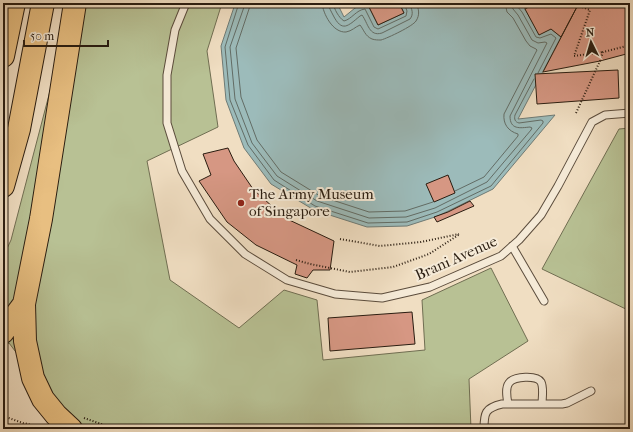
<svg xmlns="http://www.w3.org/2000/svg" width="633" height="432" viewBox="0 0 633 432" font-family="'IM FELL French Canon',serif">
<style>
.green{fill:#b8c194;stroke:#706e52}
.water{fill:#9cbbba;stroke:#6e7b76}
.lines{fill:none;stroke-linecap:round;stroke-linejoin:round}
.shore{stroke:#626c65;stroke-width:1}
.stream{stroke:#6e7b76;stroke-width:3.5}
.building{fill:#d69783;stroke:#291c10}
.service-casing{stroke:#5b4c3c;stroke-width:9}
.motorway-casing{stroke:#291c10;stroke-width:24}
.path{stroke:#291c10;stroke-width:2;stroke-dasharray:1 2;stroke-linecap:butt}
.service{stroke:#f5ead7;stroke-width:7}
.motorway{stroke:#e8bf81;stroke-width:22}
.poi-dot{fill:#8f2418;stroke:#f5ead7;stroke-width:1.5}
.labels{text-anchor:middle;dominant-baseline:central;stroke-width:4;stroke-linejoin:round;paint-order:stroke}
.poi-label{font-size:15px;fill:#291c10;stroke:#f5ead7;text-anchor:start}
.street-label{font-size:15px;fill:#291c10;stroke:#f5ead7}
</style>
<rect width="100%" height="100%" fill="#f0dec2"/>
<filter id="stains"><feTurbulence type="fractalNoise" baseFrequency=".005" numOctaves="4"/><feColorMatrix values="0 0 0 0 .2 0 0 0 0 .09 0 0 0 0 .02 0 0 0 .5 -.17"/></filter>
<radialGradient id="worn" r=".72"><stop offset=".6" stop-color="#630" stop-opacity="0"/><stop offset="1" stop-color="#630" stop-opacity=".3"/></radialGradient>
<path class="green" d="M73,3H222L207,51L218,127L147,161L170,280L239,328L284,290L317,300L323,360L425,350L422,300L491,268L528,341L469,379L471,429H84L68,421L9,343L3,348V257L11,240Z
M630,128V311L542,269L619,129Z"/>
<path class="water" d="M236,3H337L344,17L355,8L367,3L378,25L404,13L399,3H519L525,9L539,34L551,29L561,37L518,119L555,115L493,189L438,216L407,226L367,227L314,210L271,184L244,148L226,100L221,46L234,7Z"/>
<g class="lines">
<path class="shore" d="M239,3L225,47L230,100L248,145L274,180L315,206L368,223L407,222L437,212L491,186L543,123V121L541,120L519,123C515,122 514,119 515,115L534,79
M244,3V7L230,47L235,99L252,143L277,176L317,201L369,218L406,217L435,208L487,182L531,130L532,128L530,127C520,128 510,130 510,116L547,43L545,42L538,43L532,40L518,15L513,9L511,3
M250,3L249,9L236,48L241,97L257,140L281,172L320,196L369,212L405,211L433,202
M322,3C323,14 333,33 346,32C352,31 355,27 360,25C364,30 365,36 372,39C375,40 378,40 381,40C388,38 413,26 416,21C420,15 419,9 416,3
M328,3C329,8 331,11 333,15C342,33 348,26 360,16L362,15C368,23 369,37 382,33L410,19C414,14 412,9 409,3
M333,3C334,9 339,18 344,21C352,19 356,10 365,9L374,27L378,29L406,16L407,11L404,3
M516,3L517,6L522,12L536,37L540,38L551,34L556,38L538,73
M455,191L484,177L518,136V134C508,131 503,124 504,114L537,50L536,49L530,46L526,41L513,18L507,12L505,3"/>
<path class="stream" d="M619,426H630"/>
</g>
<path class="building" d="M367,3H399L404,13L378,25Z
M536,3H579L561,37L551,29L539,35L525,9Z
M579,3H630V53L600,61L543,72Z
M618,70L619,98L537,104L535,74Z
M228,148L234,161L253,189L285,218L334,241L330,270H313L307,278L295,274L297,265L256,245L227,222L199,181L211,175L203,154Z
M448,175L455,193L434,202L426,184Z
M470,201L474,206L437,222L434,217L448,212Z
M412,312L415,344L330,351L328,318Z"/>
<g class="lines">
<defs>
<path id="service" d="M186,3L175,30L167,75V123L182,171L210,219L245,254L287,280L335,294L382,298L430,287L501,256L519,240L541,215L558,186L592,122L605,115L630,113
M512,246L544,301
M508,404C507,398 505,388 509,383C514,376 537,375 541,382C544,388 542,398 542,404
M484,429C484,413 485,408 502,404H562L567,403L591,391"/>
<path id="motorway" d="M3,56L14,3
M3,186L19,129L43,3
M3,332L24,304
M71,429L56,415L43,399L33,378L25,341L24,304L41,219L75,3"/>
</defs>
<use href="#service" class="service-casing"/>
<use href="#motorway" class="motorway-casing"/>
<path class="path" d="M571,3L590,10L574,56L603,52
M576,113L600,61L603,52L630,45
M340,239L380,246L421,242L459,234
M296,260L310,264L350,272L393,267L429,254L460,234
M3,416L23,423L46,428
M84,418L116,429
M321,429L329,425"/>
<use href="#service" class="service"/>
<use href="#motorway" class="motorway"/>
</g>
<circle class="poi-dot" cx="241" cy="203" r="4"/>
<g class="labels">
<g class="poi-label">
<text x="249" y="194">The Army Museum<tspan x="249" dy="17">of Singapore</tspan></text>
</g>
<g class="street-label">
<text transform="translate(456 258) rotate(-24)">Brani Avenue</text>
</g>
</g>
<rect width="633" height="432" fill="none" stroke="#f0dec2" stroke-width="16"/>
<rect x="4" y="4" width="625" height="424" fill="none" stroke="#291c10" stroke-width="2"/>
<rect x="8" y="8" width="617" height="416" fill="none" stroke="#291c10"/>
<g transform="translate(591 42) rotate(355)" stroke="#f5ead7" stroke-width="3" paint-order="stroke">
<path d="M0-3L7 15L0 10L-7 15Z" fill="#291c10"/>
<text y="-6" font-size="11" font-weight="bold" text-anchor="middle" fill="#291c10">N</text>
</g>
<path d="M24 40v6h84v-6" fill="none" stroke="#291c10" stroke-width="2"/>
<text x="30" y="40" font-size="12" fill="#291c10" stroke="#f5ead7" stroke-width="3" paint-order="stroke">50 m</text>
<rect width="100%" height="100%" filter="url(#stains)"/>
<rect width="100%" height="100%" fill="url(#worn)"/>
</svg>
